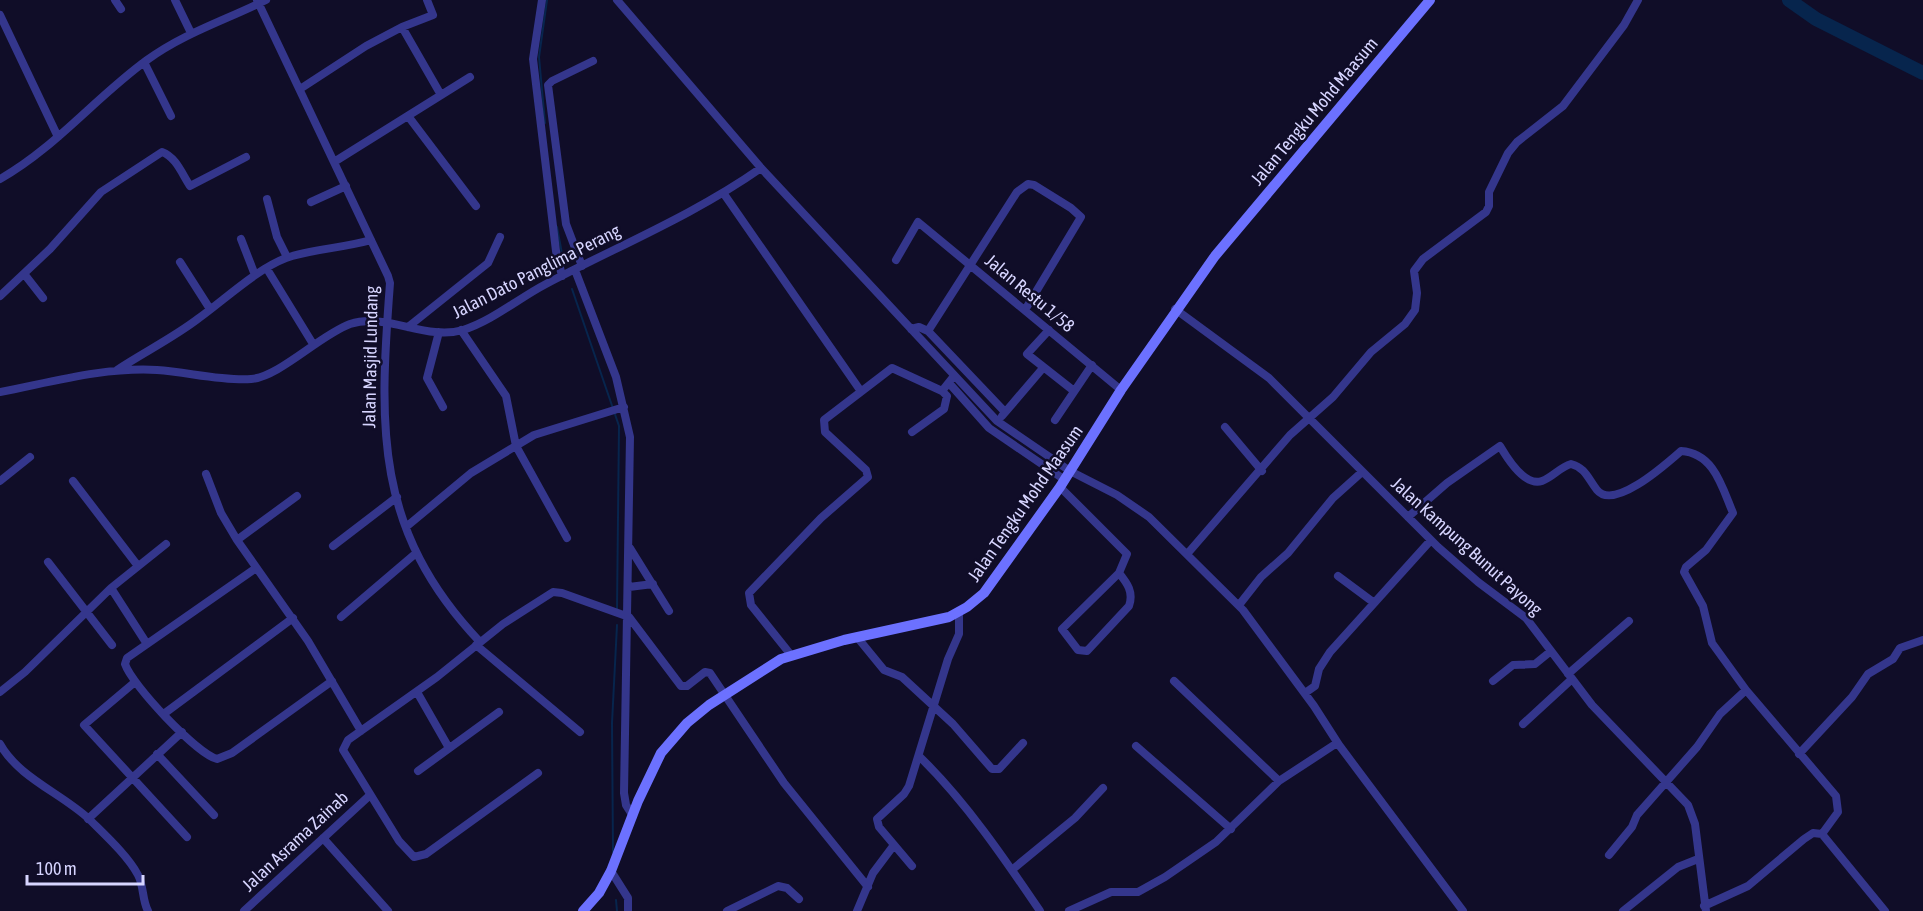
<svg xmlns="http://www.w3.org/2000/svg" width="1923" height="911" viewBox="0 0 1923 911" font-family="'Asap Condensed',sans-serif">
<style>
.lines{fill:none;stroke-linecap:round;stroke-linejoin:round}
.stream{stroke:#07254d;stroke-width:2}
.river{stroke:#07254d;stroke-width:14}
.street{stroke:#34368c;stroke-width:8}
.secondary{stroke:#6c71ff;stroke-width:10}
.labels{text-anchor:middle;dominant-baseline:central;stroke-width:5;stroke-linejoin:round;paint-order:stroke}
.street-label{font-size:18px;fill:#d7d5ff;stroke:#100d28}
</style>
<rect width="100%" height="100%" fill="#100d28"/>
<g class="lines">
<path class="stream" d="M545,123L539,57L547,0
M557,227L563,259
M572,289L619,426L617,609
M613,852L612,723L617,625
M616,900L617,911"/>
<path class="river" d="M1789,0L1816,19L1923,73"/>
<path class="street" d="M115,0L121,9
M175,0L191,33
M257,0L388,276L390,283C379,427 374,530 480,642
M542,0L533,59L556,251L562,276
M617,0L761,168L997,421L1070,471L1117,495L1149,517L1243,610L1314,706L1339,745L1463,911
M0,15L58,137
M402,27L441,95
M144,62L171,116
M300,89L366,46L402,27L433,15L427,0
M408,116L476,206
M334,162L470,77
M0,179C55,148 96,97 147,60C184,33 226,20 266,0
M724,194L860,390
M267,199L277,237L287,257
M311,202L346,186
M241,239L255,275
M896,260L918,222L1121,390
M180,262L210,309
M582,266L566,224L548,85L552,81L593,61
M267,269L313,344
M575,270L616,377L630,437L624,793L626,805L633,816
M25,275L43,298
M0,296L50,249L101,192L162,152C176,157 182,174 190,186L246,157
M1175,309L1269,378L1438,547L1478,582L1526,618L1592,705L1688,805L1695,824L1706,911
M408,327L488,263L500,237
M911,329L919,327L928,331L1005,412
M461,330L506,396L516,446L567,538
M1049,330L1027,354L1074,391
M928,331L1017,192L1028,184L1034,185L1071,208L1081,217L1025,310
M439,332L427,378L443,407
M117,370C144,352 173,338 199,318C224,300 257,269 286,258C311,249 344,248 371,240
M949,383L989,428L1065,480
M0,392C52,382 104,367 157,370C188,372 220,381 251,379C279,377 320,335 350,324C387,312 426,341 463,330C492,321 519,298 546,284C618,246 694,215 761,168
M1002,416L1043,368
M1055,420L1092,365
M1225,427L1262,471
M912,432L944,409L947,396L942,391
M206,474L221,513L237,540L308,641L361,731
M0,481L30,457
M73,481L138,566
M1060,487L1127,554L1119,573L1062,629L1078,650L1087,651L1129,606C1134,592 1127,583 1119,573
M1408,517L1447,483L1500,446C1507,458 1525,487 1542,481C1553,477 1560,467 1571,464C1586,468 1588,479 1597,490C1614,511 1666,464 1681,451C1714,453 1722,487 1733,513L1706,550L1686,567L1684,572L1703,606L1712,643L1746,690L1836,796L1838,812L1822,834L1885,911
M406,527L471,473L534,435L624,407
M237,540L297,496
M333,546L397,497
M630,548L669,611
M1188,553L1290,435L1333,397L1371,352L1405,324L1415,310L1417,293L1414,271L1423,259L1486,212L1489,206V192L1508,153L1517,142L1563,106L1624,25L1638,0
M48,562L112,645
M256,568L127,658L125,664C132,685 196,753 217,759L232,753L332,681
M1338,576L1373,602
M629,587L653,584
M111,588L147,644
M1239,605L1261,577L1288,553L1333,498L1362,472
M341,617L415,554
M857,637L884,670L902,677L953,724L992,769H999L1023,743
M476,645L580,732
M791,655L751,605L749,593L821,518L868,477L866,470L825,432L824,420L892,368L942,391L954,376
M1568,674L1629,621
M1174,681L1279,781
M1493,681L1513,665L1535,664L1551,651
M135,682L84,725L187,837
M0,692L25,672L111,588L166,544
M417,692L449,748
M1305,693L1315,686L1319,669L1330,652L1431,540
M165,713L293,618
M1523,724L1572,679
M0,744C19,778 61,793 89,819C105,835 128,856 138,875C144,886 142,900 148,911
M1136,746L1231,829
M157,754L214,815
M1799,754L1852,697L1868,674L1893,659L1900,648L1923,640
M920,757C966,802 1004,858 1040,911
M418,771L499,712
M538,773L426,854L414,857L399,841L343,750L348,740L437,677L503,624L553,592L562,593L629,617L681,686H687L705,672L710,673L784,783L868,887
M88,819L182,732
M323,838L388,911
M1609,855L1632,827L1637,815L1697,747L1720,714L1746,690
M912,866L879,827L877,819L904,794L909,786L948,659L959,634V613
M1013,869L1075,818L1103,788
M611,871L628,898V911
M1704,906L1748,886L1804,839L1813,833L1822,834
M244,911L369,796
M727,911L778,886L787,888L799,899
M857,911L873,873L894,845
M1069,911L1111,892H1138L1165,877L1216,842L1279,781L1337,743
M1623,911L1678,867L1698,859"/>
<path class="secondary" d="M583,911L599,893L611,871L638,801L661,753L687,723L709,705L781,659L844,640L949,617L967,607L984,593L1060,487L1121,390L1215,256L1430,0"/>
</g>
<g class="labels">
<g class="street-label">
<text transform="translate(1314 111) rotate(-50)">Jalan Tengku Mohd Maasum</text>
<text transform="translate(536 271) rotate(-27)">Jalan Dato Panglima Perang</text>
<text transform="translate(1030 293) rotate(40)">Jalan Restu 1/58</text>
<text transform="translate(370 357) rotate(-89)">Jalan Masjid Lundang</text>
<text transform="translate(1025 503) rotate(-55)">Jalan Tengku Mohd Maasum</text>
<text transform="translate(1467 546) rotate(42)">Jalan Kampung Bunut Payong</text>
<text transform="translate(295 841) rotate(-43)">Jalan Asrama Zainab</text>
</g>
</g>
<path d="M27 875v9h116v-9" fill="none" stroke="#d7d5ff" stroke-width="3"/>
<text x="36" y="875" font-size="18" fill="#d7d5ff" stroke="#100d28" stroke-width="4.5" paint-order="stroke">100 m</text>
</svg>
